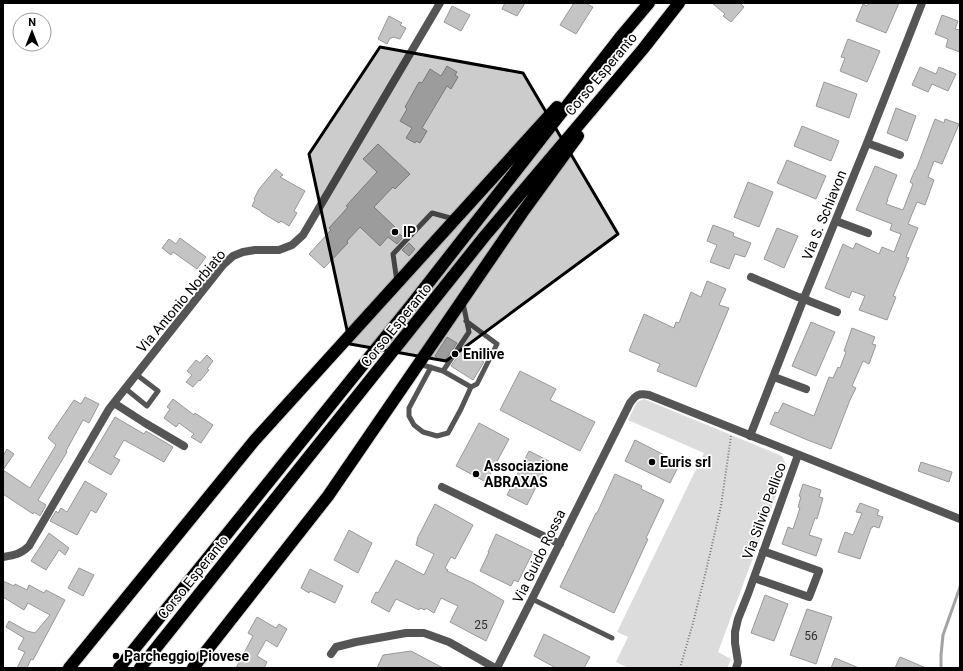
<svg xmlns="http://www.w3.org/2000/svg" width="963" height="671" viewBox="0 0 963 671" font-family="Roboto,sans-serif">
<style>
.green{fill:#dcdcdc}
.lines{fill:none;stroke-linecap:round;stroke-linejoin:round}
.stream{stroke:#a3a3a3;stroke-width:3}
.building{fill:#c4c4c4;stroke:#999}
.highway-casing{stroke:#dbdbdb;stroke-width:14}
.path{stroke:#777;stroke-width:2;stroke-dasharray:1 2;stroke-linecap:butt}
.lane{stroke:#555;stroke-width:5}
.street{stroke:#555;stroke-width:8}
.highway{stroke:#000;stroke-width:12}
.marked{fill:#000;fill-opacity:0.2;stroke:#000;stroke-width:3;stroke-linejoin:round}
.poi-dot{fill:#000;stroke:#fff;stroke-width:1.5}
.labels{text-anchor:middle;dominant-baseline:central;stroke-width:3.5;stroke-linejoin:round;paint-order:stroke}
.number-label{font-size:12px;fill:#313131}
.street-label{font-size:14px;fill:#000;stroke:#fff}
.poi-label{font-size:14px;font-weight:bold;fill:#000;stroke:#fff;text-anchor:start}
</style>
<rect width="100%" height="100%" fill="#fff"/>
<path class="green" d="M644,399L782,456L787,466L718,652L731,659L727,668H628L616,662L628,637L617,632L704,453L628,420L637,402Z"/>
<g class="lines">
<path class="stream" d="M941,668V655L943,635L960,587"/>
</g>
<path class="building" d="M505,3H525L517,16L502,9Z
M574,3H585L593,7L576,34L560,25Z
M712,3H740L744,7L731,22L723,16L725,14Z
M869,3H899L886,33L856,21L863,4L867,6Z
M452,6L470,15L461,31L444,22Z
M942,15L958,21L955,29L960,30V52L946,47L948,39L935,34Z
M389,16L402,23L400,25L406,28L400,39L393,37L392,38H390L387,44L378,39Z
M848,39L880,51L867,82L840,71L845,58L841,57Z
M447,66L457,72L455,75L458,77L451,89L447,86L422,128L427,131L420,143L416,141L415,143L406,138L412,128L400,121L407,109L405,107L419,82L422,83L430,69L441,76Z
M920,67L936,74L939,67L956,74L948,91L932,84L928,92L912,85Z
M824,82L857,94L849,118L816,106Z
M896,108L916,116L907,141L887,133Z
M935,119L944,123L945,119L959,124L942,164L934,161L928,177L934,180L925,205L917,202L908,224L918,228L906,257L909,258L893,296L896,297L887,320L859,310L865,296L852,291L849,298L825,288L843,244L853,249L856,243L879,254L882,247L894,252L901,234L890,230L892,224L856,210L875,166L897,175L887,200H888L886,204L903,210L913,184L910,182L915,170H916Z
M802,126L839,141L831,161L794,146Z
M378,144L410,174L395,189L393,187L374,207L396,228L395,230L403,237L397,244L388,237L380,246L360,227L347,241L348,243L324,268L309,254L331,230L329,228L348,207L346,206L377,172L363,159Z
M787,160L826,176L816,199L777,183Z
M276,169L283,175L280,177L305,191L294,211L297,213L289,226L281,221L279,223L261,212V211L252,206L255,200L254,199L259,189Z
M748,182L773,192L759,227L734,217Z
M713,225L734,233L733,236L751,243L745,257L735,254L729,269L710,262L717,245L707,241Z
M777,228L798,236L784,268L764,259Z
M180,238L206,257L197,269L173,252L171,255L162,248L169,239L176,244Z
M409,243L415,249L409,256L402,250Z
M707,281L726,289L719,305L729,308L696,387L657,371L660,364L629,351L644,314L674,328L676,322L679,323L691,292L701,297Z
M811,322L835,332L816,376L792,366Z
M852,328L875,337L872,344L876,345L869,364L863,361L852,386L856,388L850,400L831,449L805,439L770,424L775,412L778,413L783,403L814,416L829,377L833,378L838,367L840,368L846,352L844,351Z
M447,337L457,343L444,362L435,356Z
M463,348L484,362L473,380L451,366Z
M207,355L213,361L207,369L209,370L200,381L199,380L193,387L186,382L192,375L187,371L196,360L200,363Z
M520,371L556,389L550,400L595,422L580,451L500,410Z
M85,397L99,404L89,423L83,420L66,451L67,452L38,500L46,505L40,516L34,512L33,514L3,494V456L7,449L14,454L3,470L30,488L56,445L48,438L74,400L81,404Z
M173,399L194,415L195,413L213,425L201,443L191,437L194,434L179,423L176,427L164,418L170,409L167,407Z
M115,417L144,434L146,431L173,447L164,462L124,440L114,457L120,460L111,475L88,462Z
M479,423L509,439L486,482L456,466Z
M635,440L680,463L670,483L625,461Z
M529,451L549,461L527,505L507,495Z
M921,462L952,472L949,482L918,471Z
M615,474L642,486L641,489L664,500L646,538L648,539L614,613L560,587L596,513H597Z
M85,481L107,494L96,513L91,510L77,535L50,521L56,511L58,513L61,508L67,512Z
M803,484L821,490L819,497L823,498L817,519L815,518L809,535L822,539L816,556L782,544L788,527L793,529L800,508L798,507L801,497L799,496Z
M860,503L879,510L877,515L883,517L879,528L873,526L872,528H871L860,559L838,552L845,532L853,535L862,513L856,512Z
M435,504L473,525L455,559L451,557L445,568L448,570L447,571L473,583L504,601L486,641L450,622L458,606L441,598L434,613L426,608L425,610L420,608L419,610L396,599L389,612L371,602L376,592L378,593L396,560L424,575L434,554L416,545L418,537Z
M349,530L372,543L358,573L334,560Z
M49,533L69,548L65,555L59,550L46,570L31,561Z
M496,534L533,552L518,582L514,580L511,586L480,571L489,552H488Z
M79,568L94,575L83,596L68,588Z
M310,569L343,586L335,603L310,591L309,593L301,588Z
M3,581L14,586L15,584L27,590L29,585L44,593L46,590L65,600L33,660L31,659L27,668H17L25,652L18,649L24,638L6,627L9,621L27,631L35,633L50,615L28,603L24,610L3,597Z
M765,595L788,604L774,641L751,633Z
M807,609L832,617L816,664L790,655Z
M257,617L276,628L279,624L287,629L277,647L266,640L257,656L267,662L264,668H236L253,636L248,633Z
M544,634L590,657L584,668H556L534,656Z
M411,651L443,668H377L383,655Z
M900,657L926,668H895Z
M835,658L859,668H831Z"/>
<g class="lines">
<defs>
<path id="highway" d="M69,668L254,441L557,107
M119,668L412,304L622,35L649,3
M140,668L484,237L643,49L679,3
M193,668L328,496L522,213L578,136"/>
</defs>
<use href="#highway" class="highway-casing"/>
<path class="path" d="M680,668L693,623L706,571L721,506L731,436"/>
<path class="lane" d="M397,282L393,254L432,213L454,219
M466,321L497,344L477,384L471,387
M419,364L443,371L469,332L463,303
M431,367L409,408V416L414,425L423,432L437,436L448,433L461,409L471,387L443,371
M126,389L147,406L158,391L137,375
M532,599L612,638"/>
<path class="street" d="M867,143L900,155
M836,221L868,233
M751,277L798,297L804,298L809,301L837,312
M774,377L806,389
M114,403L145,423L184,446
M750,436L804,298L867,143L922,3
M442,487L560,544
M3,557C15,555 21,554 29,546L109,409L223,265L233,256L243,252L255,250H279L292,245L303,235L440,3
M754,578L809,597L819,571L763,551
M331,654L336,647L356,642L406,633H424L449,642L495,668
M497,668L532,599L630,403C636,395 638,393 649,395L960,519
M736,668L738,662L735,643V632L738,619L748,594L798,455"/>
<use href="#highway" class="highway"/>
</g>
<path class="marked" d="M380,47L523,73L618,234L446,361L350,344L309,154Z"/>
<g class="poi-dot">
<circle cx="395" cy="232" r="4"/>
<circle cx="455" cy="354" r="4"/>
<circle cx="652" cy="462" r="4"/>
<circle cx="476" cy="474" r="4"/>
<circle cx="116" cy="656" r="4"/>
</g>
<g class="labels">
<g class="number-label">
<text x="481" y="625">25</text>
<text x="811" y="636">56</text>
</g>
<g class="street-label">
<text transform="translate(601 74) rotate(-50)">Corso Esperanto</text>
<text transform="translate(824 215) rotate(-68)">Via S. Schiavon</text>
<text transform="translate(181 301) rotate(-50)">Via Antonio Norbiato</text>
<text transform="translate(396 325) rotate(-51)">Corso Esperanto</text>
<text transform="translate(764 511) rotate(-70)">Via Silvio Pellico</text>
<text transform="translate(539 556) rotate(-64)">Via Guido Rossa</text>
<text transform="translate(193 577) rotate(-51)">Corso Esperanto</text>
</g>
<g class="poi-label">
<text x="403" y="232">IP</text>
<text x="463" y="354">Enilive</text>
<text x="660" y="462">Euris srl</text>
<text x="484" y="466">Associazione<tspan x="484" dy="16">ABRAXAS</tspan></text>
<text x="124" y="656">Parcheggio Piovese</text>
</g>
</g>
<rect width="963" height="671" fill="none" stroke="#000000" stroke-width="8"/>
<g transform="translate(32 32)"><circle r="19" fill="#ffffff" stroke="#999999"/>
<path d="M0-3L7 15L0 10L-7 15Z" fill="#000000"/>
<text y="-6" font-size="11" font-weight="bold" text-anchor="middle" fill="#000000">N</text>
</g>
</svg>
